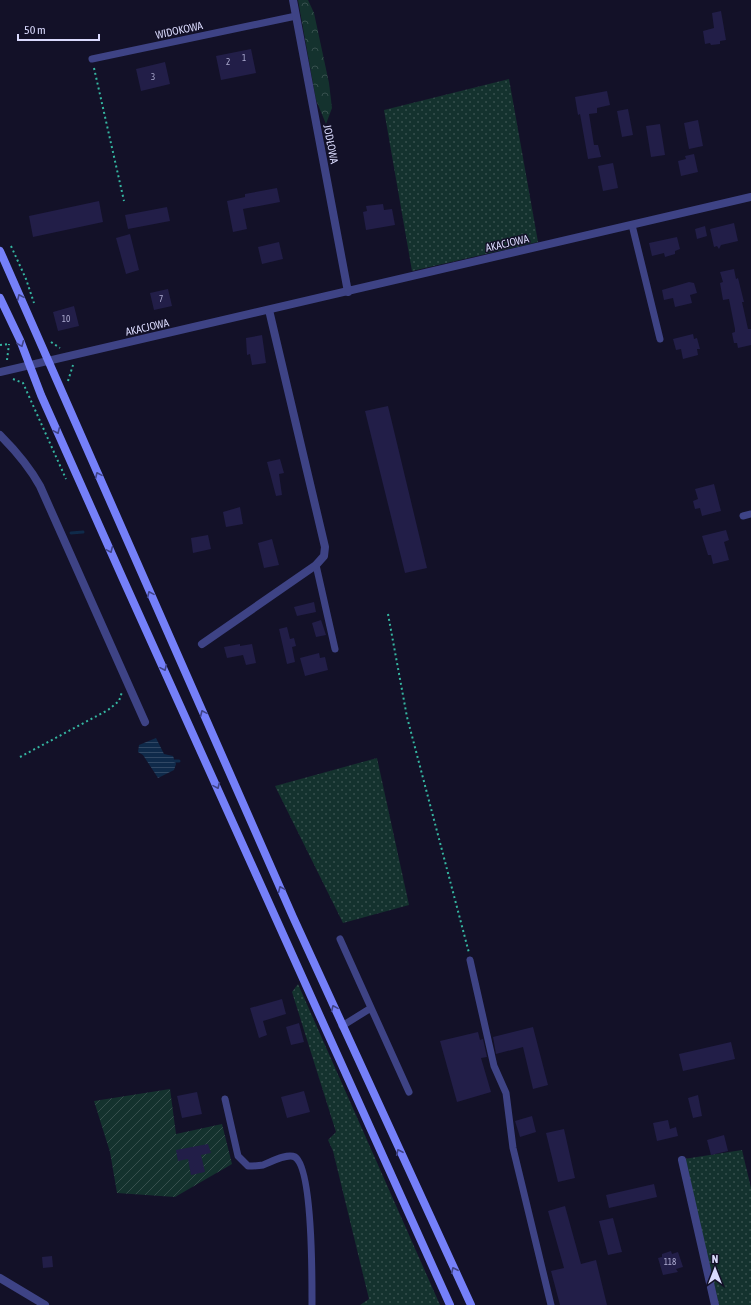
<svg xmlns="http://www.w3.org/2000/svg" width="751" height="1305" viewBox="0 0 751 1305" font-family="'Asap Condensed',sans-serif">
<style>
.grass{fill:url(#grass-dots)}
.forest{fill:url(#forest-crowns)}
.garden{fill:url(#garden-furrows)}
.water{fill:url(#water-rules)}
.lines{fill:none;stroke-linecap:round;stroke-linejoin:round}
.stream{stroke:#0f2a4a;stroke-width:3}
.building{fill:#221e48}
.path{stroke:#35b6a1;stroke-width:2;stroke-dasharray:2 3;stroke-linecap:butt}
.service{stroke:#3e4385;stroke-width:7}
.minor{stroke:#3e4385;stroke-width:8}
.secondary{stroke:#7580f9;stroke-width:8}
.oneway{stroke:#3f4386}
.labels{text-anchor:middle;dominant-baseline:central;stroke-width:3;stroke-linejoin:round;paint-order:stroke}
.number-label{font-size:9px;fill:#acabd0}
.street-label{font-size:11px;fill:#dadafd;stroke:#131128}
</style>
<defs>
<pattern id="grass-dots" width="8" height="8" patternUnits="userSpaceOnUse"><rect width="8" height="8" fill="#14322e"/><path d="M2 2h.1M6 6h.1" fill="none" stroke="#364f4d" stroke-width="1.8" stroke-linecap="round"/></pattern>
<pattern id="forest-crowns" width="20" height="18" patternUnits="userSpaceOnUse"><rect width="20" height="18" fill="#14322e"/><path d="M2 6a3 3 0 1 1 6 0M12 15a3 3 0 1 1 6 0" fill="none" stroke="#364f4d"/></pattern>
<pattern id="garden-furrows" width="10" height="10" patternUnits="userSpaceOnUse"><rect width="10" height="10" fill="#14322e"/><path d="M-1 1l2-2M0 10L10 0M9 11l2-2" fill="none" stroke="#364f4d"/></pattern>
<pattern id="water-rules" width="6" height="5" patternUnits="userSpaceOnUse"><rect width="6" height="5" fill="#0f2a4a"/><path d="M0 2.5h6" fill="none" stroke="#314865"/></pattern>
</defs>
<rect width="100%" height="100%" fill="#131128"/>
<path class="grass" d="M509,79L538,242L412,271L384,110Z
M377,758L409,905L343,923L275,786Z
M298,984L440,1305H360L369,1299L333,1151L328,1140L336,1132L292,992Z
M742,1150L751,1188V1305H719L684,1159Z"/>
<path class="forest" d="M298,0H308L314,13L329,83L332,108L326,124L316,100Z"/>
<path class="garden" d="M170,1089L176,1134L222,1124L232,1164L175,1197L117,1193L110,1152L94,1101Z"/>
<path class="water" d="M156,738L164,754L173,756L176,764L174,770L158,778L143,755L138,752L139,745Z"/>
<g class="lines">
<path class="stream" d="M71,533L83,532
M175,761H179"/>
</g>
<path class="building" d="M721,11L726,40L720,41V44L711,45L710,43L705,44L703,31L714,28L712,13Z
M251,49L256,73L221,80L216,56Z
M165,62L170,84L141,91L136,69Z
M607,91L610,105L597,108V113L589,114L594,145H598L601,157L588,159L580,114L578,115L575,97Z
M628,109L633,135L622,137L617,111Z
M698,120L703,146L689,149L684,123Z
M660,124L665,155L651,157L646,126Z
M694,154L698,172L681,176L678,161L686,159L685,156Z
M613,163L618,188L603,191L598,166Z
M277,188L280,202L243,209L247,229L233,232L227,201L245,197V194Z
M99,201L103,222L33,237L29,216Z
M383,204L384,210L392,209L395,225L366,230L363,212L367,211L366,206Z
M167,207L170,221L128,229L125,215Z
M734,223L738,241L721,245L719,249L717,246L714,247L710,229Z
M705,226L707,236L697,239L695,229Z
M130,234L139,270L126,274L116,238Z
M677,237L680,249L675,251V254L665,257L664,253L652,256L649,243Z
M279,242L283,259L262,264L258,247Z
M734,269L736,279L738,278L744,302H742L748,329H751V345L738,348L737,343H734L732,333L735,332V329L729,299L723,300L720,283L723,282L720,272Z
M689,282L694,283L697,293L690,295L692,303L675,307L673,298L664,300L662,290Z
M168,289L172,306L154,310L150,293Z
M74,306L79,326L58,331L53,312Z
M693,334L694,339L697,338L700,349H697L698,355L683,359L681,349L676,350L673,339Z
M262,335L266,363L252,365L250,354L247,355L246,338Z
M388,406L427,568L405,573L365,411Z
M280,459L284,473L279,474L282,495L276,496L267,462Z
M714,484L721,511L702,516L700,508L695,509L693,501L698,499L695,489Z
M240,507L243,524L226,527L223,512Z
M726,530L729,540L724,542L729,560L713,564L711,555H708L702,536Z
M208,535L211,549L193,553L191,538Z
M272,539L279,565L264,568L258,543Z
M314,602L316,612L297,616L294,607Z
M321,620L326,635L316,637L312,623Z
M287,627L290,639L294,638L296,646L292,647L295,662L287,664L279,629Z
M240,644V646L252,644L256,663L246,665L243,655L227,658L224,647Z
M319,653L320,658L325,657L328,670L305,676L300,658Z
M282,999L286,1014L263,1021L267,1035L259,1038L250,1008Z
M299,1023L304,1042L291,1045L286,1027Z
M533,1027L548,1085L533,1089L523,1047L496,1054L493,1037Z
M478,1032L480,1040L483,1039L487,1057L481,1058L491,1092L457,1102L440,1041Z
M731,1042L735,1059L683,1071L679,1054Z
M304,1091L310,1112L287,1118L281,1097Z
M197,1092L202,1114L182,1118L177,1096Z
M698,1095L702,1116L693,1118L688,1098Z
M532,1116L536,1132L520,1137L515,1121Z
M668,1120L670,1129L676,1127L678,1136L657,1141L653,1123Z
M564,1129L575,1178L558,1182L546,1133Z
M724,1135L728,1151L711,1155L707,1140Z
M208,1144L211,1153L201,1155L205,1172L191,1175L188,1159L178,1161L176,1150Z
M654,1184L657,1197L609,1208L606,1195Z
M565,1206L581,1264L596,1260L607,1305H560L551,1271L564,1268L548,1211Z
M613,1218L622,1252L608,1255L599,1221Z
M671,1251L672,1254L678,1252L683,1267L676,1269L678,1272L663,1275L658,1258L662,1257V1254Z
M52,1256L53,1267L43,1268L42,1257Z"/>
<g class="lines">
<path class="path" d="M94,68L124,201
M11,246L26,279L34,303
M51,342L60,348
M0,345L9,344
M7,360L9,344
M13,379L23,383L66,479
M68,381L73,365
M388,614L407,717L469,953
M20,757L108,710L119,701L122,692"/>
<path class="service" d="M92,59L296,16
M632,225L660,339
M743,516L751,514
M316,565L335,649
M340,939L409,1092
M470,960L494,1066L506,1093L513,1148L551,1305
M342,1026L371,1008
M225,1099L238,1156L248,1166C253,1166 258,1166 263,1165C271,1162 287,1153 295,1157C313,1169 312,1281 312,1305"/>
<path class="minor" d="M293,0L348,292
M0,372L751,197
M0,435C16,451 29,466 40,486L145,722
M202,644L316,565L324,556L325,547L269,310
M682,1160L715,1305
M0,1278L45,1305"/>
<path class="secondary" d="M0,251L293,917L471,1305
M0,298L20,340L41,395L123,579L450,1305"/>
</g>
<defs><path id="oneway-chevron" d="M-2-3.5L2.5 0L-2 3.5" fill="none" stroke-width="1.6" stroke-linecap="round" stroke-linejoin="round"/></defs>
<g class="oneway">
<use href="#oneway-chevron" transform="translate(20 297) rotate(-114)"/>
<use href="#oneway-chevron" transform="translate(21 344) rotate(68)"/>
<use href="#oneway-chevron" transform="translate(57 431) rotate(66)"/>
<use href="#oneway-chevron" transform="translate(98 475) rotate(-114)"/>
<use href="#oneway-chevron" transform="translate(110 550) rotate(66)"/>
<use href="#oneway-chevron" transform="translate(150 594) rotate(-114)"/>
<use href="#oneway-chevron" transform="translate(164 668) rotate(66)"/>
<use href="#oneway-chevron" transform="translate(203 713) rotate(-114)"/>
<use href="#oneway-chevron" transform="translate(217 786) rotate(66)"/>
<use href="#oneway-chevron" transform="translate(281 889) rotate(-114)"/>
<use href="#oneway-chevron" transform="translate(334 1008) rotate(-114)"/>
<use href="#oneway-chevron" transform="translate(399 1152) rotate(-115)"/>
<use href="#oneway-chevron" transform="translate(454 1270) rotate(-115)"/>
</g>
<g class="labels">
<g class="number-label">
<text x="244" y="58">1</text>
<text x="228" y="62">2</text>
<text x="153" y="77">3</text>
<text x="161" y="299">7</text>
<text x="66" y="319">10</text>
<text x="670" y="1262">118</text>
</g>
<g class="street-label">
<text transform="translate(179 30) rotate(-12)">WIDOKOWA</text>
<text transform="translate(331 144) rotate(79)">JODŁOWA</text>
<text transform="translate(507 243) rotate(-13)">AKACJOWA</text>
<text transform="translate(147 327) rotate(-13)">AKACJOWA</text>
</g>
</g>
<g transform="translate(715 1269)" stroke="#131128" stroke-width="3" paint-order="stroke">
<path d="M0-3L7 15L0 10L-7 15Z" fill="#dadafd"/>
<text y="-6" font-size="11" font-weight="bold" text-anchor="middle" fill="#dadafd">N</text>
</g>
<path d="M18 34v6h81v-6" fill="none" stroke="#dadafd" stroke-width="2"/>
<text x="24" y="34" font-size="12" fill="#dadafd" stroke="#131128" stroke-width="3" paint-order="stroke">50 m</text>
</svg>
